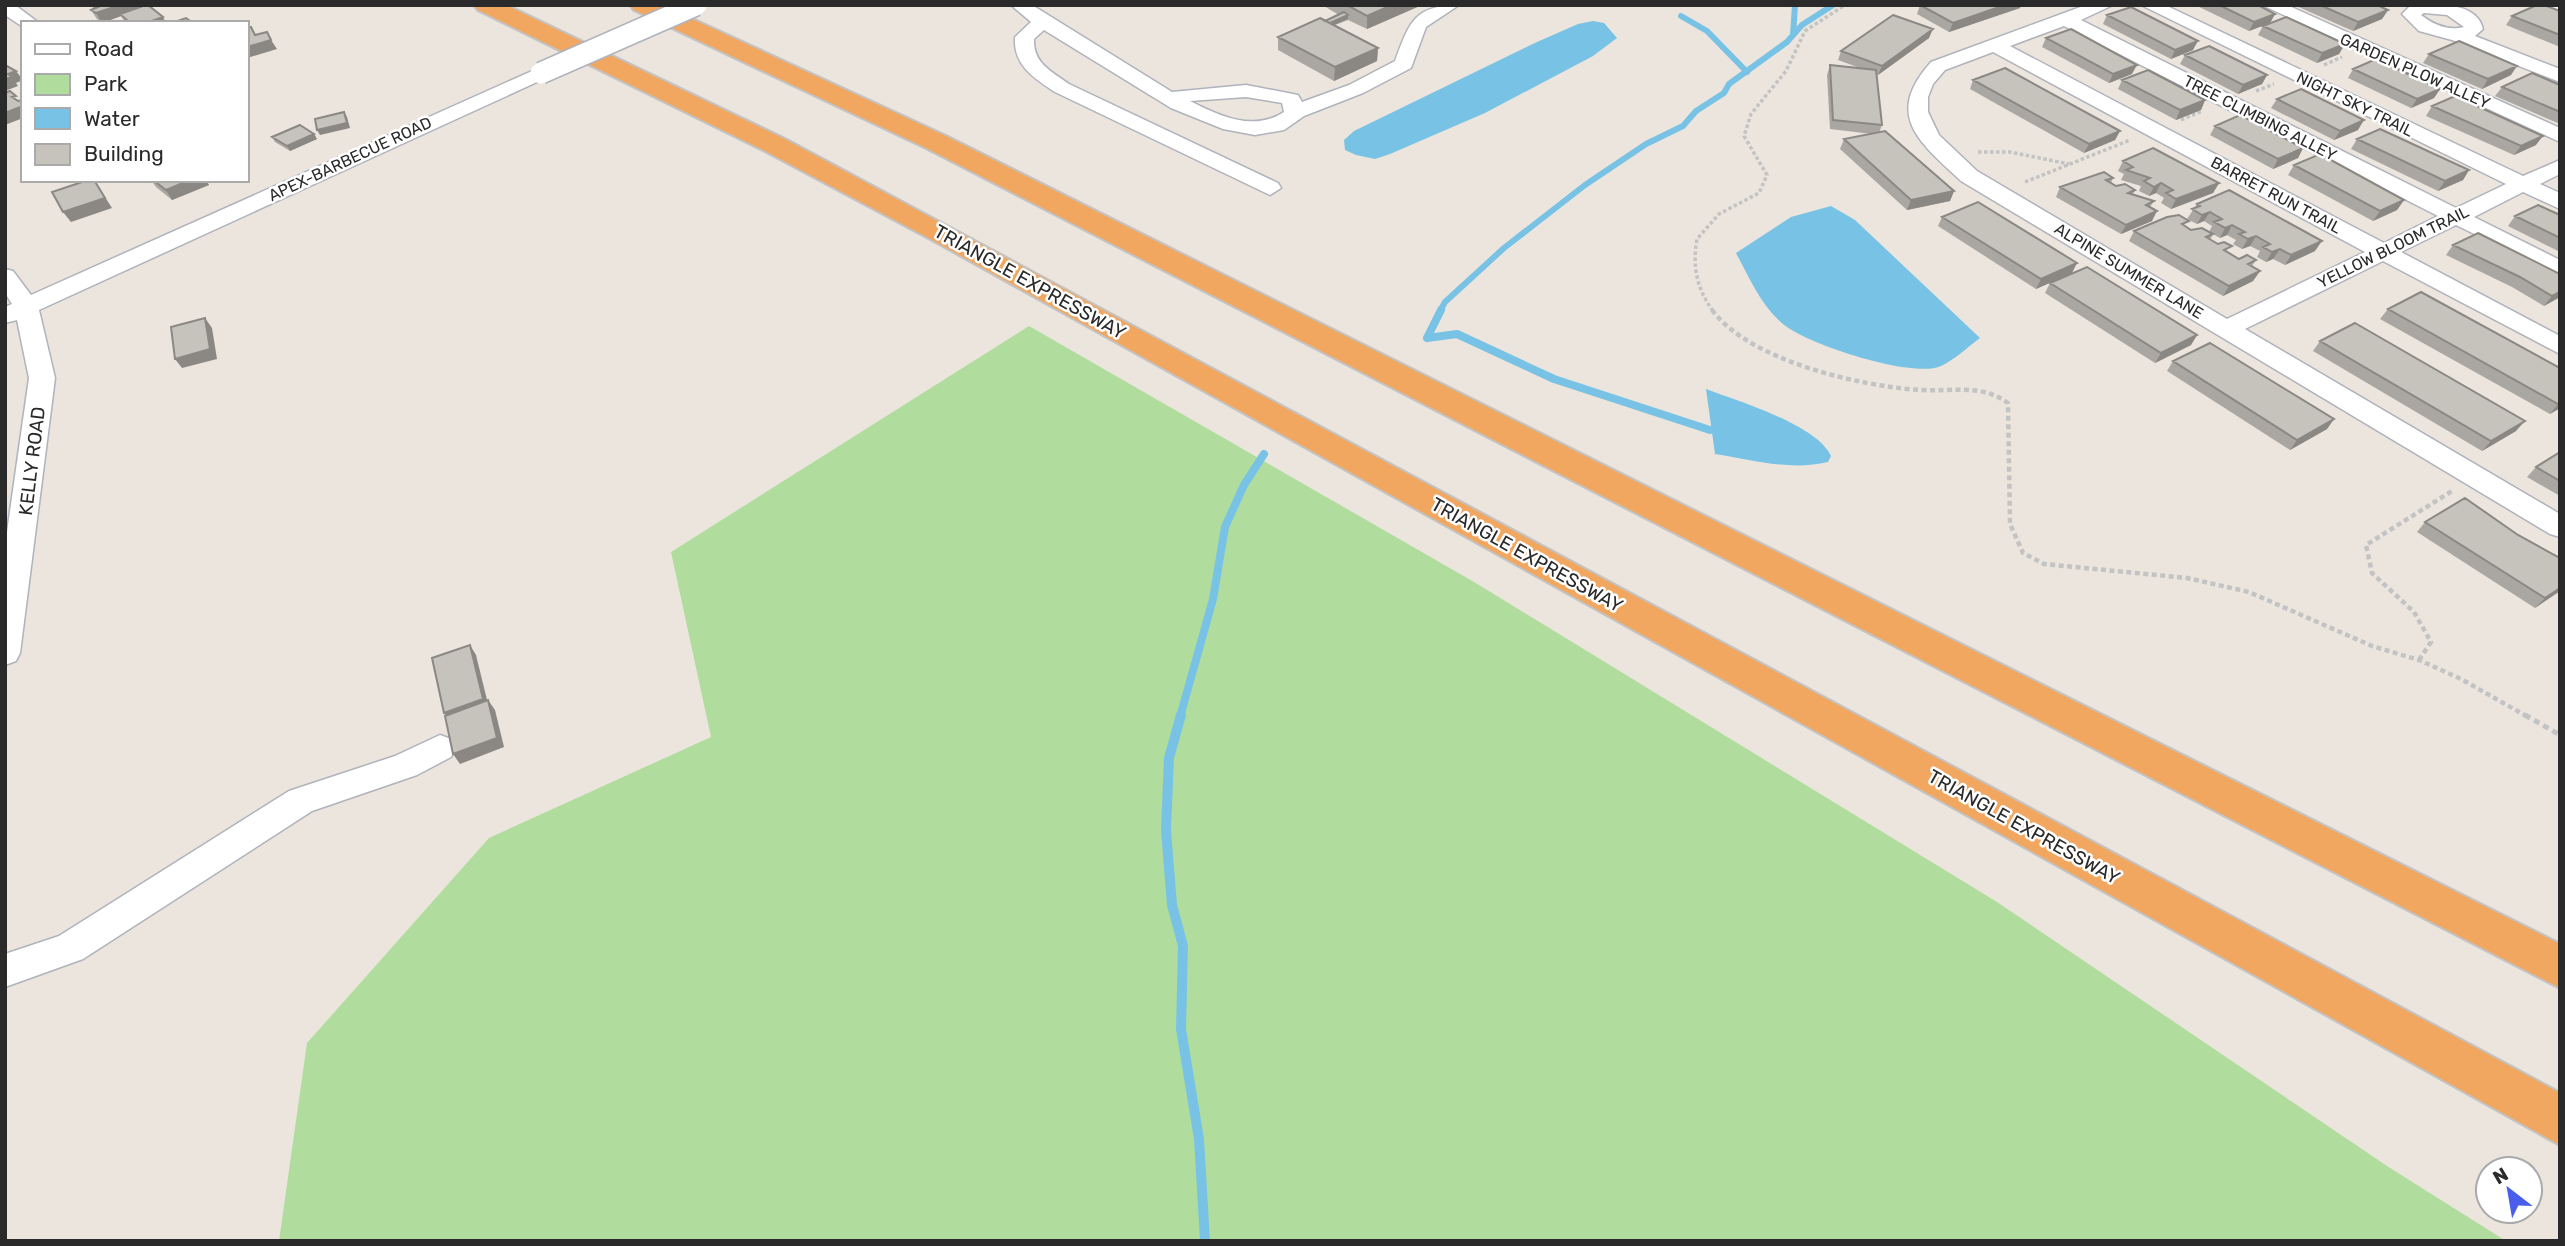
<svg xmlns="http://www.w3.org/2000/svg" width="2565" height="1246" viewBox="0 0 2565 1246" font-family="Rubik,sans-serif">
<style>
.green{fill:#b0dd9d}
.water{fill:#78c3e5}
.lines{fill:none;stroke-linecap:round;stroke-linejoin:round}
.stream-far2{stroke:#78c3e5;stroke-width:6}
.stream-far1{stroke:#78c3e5;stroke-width:8}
.stream{stroke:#78c3e5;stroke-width:10}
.minor-casing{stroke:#b0b2bc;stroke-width:3}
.highway-casing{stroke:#c3c3c3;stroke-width:4}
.path-far2{stroke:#c3c3c3;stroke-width:3.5;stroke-dasharray:3.5 2.5;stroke-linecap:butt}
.path-far1{stroke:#c3c3c3;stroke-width:4.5;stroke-dasharray:5 3.5;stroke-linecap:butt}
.path{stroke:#c3c3c3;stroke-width:5;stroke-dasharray:6 4.5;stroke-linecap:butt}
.minor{fill:#fff;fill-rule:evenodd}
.highway{fill:#f2a761;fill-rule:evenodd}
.minor-bridge-casing{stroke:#b0b2bc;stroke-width:24;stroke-linecap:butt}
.minor-bridge{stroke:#fff;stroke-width:21}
.wall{fill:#aaa7a2}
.shaded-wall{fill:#8b8884}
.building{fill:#c6c2bc;stroke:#8b8884;stroke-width:2}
.labels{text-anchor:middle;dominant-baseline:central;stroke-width:5;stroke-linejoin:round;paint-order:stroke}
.far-street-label{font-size:16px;fill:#2a2a2a;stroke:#fff}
.street-label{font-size:19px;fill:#2a2a2a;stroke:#fff}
</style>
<rect width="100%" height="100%" fill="#ebe5dd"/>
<path class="green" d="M1029,326L1474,582L1997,902L2387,1166L2506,1241H279L307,1043L489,838L711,737L671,552Z"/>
<path class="water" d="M1593,21L1604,23L1617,38L1593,56L1485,113L1390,154L1375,159L1356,155L1345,150L1344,140L1354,131L1537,42L1578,24Z
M1831,206L1855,220L1980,338C1968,347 1954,360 1941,366C1913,379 1806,344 1783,324C1761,306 1749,277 1736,253L1791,217Z
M1706,389C1738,401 1817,425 1831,456L1828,462C1791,471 1752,460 1715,454Z"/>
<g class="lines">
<path class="stream-far2" d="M1681,16L1707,31L1747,72
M1793,35L1795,5
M1440,311L1445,302L1504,248L1585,185L1646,144L1683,126L1696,111L1724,93L1729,84L1787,42L1802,25L1833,5"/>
<path class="stream-far1" d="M1427,338L1441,310
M1427,338L1457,334L1554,379L1710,430
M1180,717L1213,599L1225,527L1244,485L1264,454"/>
<path class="stream" d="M1181,715L1169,758L1166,830L1172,905L1183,946L1181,1029L1199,1139L1205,1241"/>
<defs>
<path id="minor" d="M5,5H15L39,23H23V27L5,15Z
M1011,5H1032L1172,92L1246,85L1298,95L1302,102L1349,85L1395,61C1409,23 1414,5 1459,5L1426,27L1411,68L1363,93L1304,116L1284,130L1255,135L1223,129L1171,108L1044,30L1034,39C1033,63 1051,71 1069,84L1278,183L1281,188L1270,195L1055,92C1034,78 1013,65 1015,37L1031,22ZM1246,97L1282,103L1284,112C1253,132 1220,116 1190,101Z
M2086,5H2113L2081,20L2456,208L2506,184L2141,5H2165L2523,176L2560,160V174L2540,184L2560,193V209L2523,192L2474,217L2560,260V276L2456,225L2401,252L2560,336V354L2383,261L2245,329L2560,514V537L2550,534L1961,181C1918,141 1884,115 1931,62ZM2064,26L2438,216L2384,243L2010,46ZM1993,52L2365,252L2227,319L1977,171L1939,135L1928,112V97L1933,84L1945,70Z
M2262,5H2287L2560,128V142Z
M2411,5C2435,5 2476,0 2483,29L2475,36L2560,69V82L2452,40L2419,31L2402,14ZM2424,13L2447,15L2464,27C2448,31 2434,25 2421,15Z
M2544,5H2560V14Z
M541,67L551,73L548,77L39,310L55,378L20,653L16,661L5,665V546L29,378L17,320L5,323V307L12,304L5,293V269L13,271L31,295Z
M440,735L451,739L456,748L451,757L417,775L312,811L83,959L5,987V954L59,936L289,791L395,756Z"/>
<path id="highway" d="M474,5H506L785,139L2560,1093V1145L936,242L765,151L478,10Z
M630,5H662L946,136L2560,944V988L926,148L634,10Z"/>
</defs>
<use href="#minor" class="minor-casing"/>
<use href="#highway" class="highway-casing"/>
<path class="path-far2" d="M2324,65L2342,57
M2256,91L2274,84
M2181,120L2202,111
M1978,152H2010L2069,164
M2025,182L2130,140
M1713,311C1697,289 1692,267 1697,239L1719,214L1759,193L1767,175L1744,136L1751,114L1786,71L1805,31L1845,5"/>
<path class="path-far1" d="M1712,310C1750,361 1859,386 1920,390C1952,392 1980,383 2008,403L2010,524L2023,553L2044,564L2187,578L2249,592L2372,646L2419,660L2461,679L2528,717
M2419,660L2431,642L2414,612L2372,573L2366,545L2452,491"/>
<path class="path" d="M2525,715L2560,735"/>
<use href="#minor" class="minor"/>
<use href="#highway" class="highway"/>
<defs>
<path id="minor-bridge" d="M541,73L696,5"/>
</defs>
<use href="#minor-bridge" class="minor-bridge-casing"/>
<use href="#minor-bridge" class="minor-bridge"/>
</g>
<path class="wall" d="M91,5H141L163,17L125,22L121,16L102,23L97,19L91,10L94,9Z
M1324,5H1422L1367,29L1348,20L1335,25L1378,48L1377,61L1334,81L1278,50V37L1325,21L1339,15L1324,6Z
M1920,5H2021L2020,8L1949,32L1917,14Z
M2195,5H2258L2275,14L2270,23L2249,31Z
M2294,5H2377L2388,10L2382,19L2353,31Z
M2560,11V47L2506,25L2512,16Z
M2107,15L2193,50L2171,59L2103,24Z
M2263,26L2345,44L2339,54L2317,63L2258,35Z
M1929,38L1878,75H1877L1882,125L1879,133L1954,191L1950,201L1907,210L1840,149L1844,139L1872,134L1830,129L1827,75L1830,65L1860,68L1838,60L1841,51Z
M2046,38L2132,74L2109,83L2042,47Z
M2429,54L2511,75L2482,89L2423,63Z
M2185,55L2267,75L2262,84L2238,94L2180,64Z
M2353,69L2440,89L2434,98L2411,108L2348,78Z
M1973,80L2120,131L2115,140L2084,153L1970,89Z
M2122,80L2205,100L2201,110L2176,120L2118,89Z
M2560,85V124L2495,96L2502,87Z
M2277,99L2358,130L2334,140L2271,108Z
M2432,106L2536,145L2514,155L2426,116Z
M2215,126L2303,148L2298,158L2273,169L2210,135Z
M314,134L317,139L290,151L275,142L272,137Z
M2357,139L2469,170L2463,180L2438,191L2351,149Z
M2123,161L2219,183L2213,193L2171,209L2161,203L2164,198L2156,193L2149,196L2139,191L2141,186L2121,180L2124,174L2118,171Z
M2294,165L2404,200L2397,210L2373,221L2288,175Z
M2113,178L2111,183L2116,186L2135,190L2133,194L2154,201L2150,207L2152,221L2121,234L2056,197L2060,187Z
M151,180H206L209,185L172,200L156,187Z
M2197,204L2315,251L2285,265L2273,259L2266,262L2257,257L2260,251L2250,246L2242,249L2233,244L2236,240L2227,235L2220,238L2209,232L2212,226L2204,221L2197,224L2187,219Z
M2560,215V252L2508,226L2515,216Z
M1942,217L2072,273L2036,289L1938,226Z
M2186,227L2191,230L2213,234L2210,240L2239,259L2256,260L2252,266L2260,271L2253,281L2223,296L2129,241L2134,231Z
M2453,245L2560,274V297L2544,306L2512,287L2446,255Z
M2050,283L2197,335L2191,345L2155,363L2045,293Z
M2388,309L2560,368V408L2550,414L2380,319Z
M2320,341L2516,431L2482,451L2313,351Z
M2173,361L2334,419L2327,429L2290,450L2167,371Z
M2560,452V496L2527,477L2536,467Z
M2425,522L2518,535L2560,558V591L2535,608L2417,532Z"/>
<path class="shaded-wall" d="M120,5H141L143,8L102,23L96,13Z
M1392,5H1422L1367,29V16Z
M2005,5H2021L2020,8L1949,32L1953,23Z
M2388,10L2382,19L2353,31L2358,22Z
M2275,14L2270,23L2249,31L2254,22Z
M1348,15V19L1295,42V38Z
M163,17L166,23H146Z
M1933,29L1929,38L1878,75L1882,66Z
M271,40L277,49L247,58V47Z
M2198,41L2193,50L2171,59L2175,50Z
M2345,44L2339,54L2317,63L2322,53Z
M1378,48L1377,61L1334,81L1335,67Z
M2137,65L2132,74L2109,83L2113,74Z
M2517,66L2511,75L2482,89L2488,79Z
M247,67L250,73L247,76Z
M16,71L23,80L16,83L18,86L5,91V79L8,74Z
M2267,75L2262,84L2238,94L2243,85Z
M2440,89L2434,98L2411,108L2417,99Z
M2205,100L2201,110L2176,120L2180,110Z
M23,106V118L5,125V113Z
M344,112L347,117L350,128L320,135L317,130Z
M2364,120L2358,130L2334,140L2340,131Z
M2120,131L2115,140L2084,153L2089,144Z
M314,134L317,139L290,151L287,146Z
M2543,136L2536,145L2514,155L2521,146Z
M2303,148L2298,158L2273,169L2278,159Z
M2469,170L2463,180L2438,191L2445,181Z
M94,180L112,208L71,222L63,212Z
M190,180H206L209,185L172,200L166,190Z
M2161,183L2156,193L2149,196L2154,187Z
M2219,183L2213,193L2171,209L2176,199Z
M1954,191L1950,201L1907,210L1911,200Z
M2404,200L2397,210L2373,221L2380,211Z
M2157,211L2152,221L2121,234L2126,225Z
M2210,212L2204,221L2197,224L2202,215Z
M2232,225L2227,235L2220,238L2225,228Z
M2256,236L2250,246L2242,249L2248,239Z
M2322,241L2315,251L2285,265L2291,255Z
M2280,249L2273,259L2266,262L2272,252Z
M2077,263L2072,273L2036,289L2041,279Z
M2260,271L2253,281L2223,296L2229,286Z
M2560,292V297L2544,306L2552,296Z
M205,318L212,328L217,359L182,368L175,359Z
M2197,335L2191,345L2155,363L2161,353Z
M2560,403V408L2550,414L2558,404Z
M2334,419L2327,429L2290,450L2297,440Z
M2525,421L2516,431L2482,451L2491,441Z
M2560,588V591L2535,608L2545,598Z
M470,645L476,655L489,708L451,723L444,713Z
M488,700L495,710L504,747L460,764L453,754Z"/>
<path class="building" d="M95,5H120L96,13L91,10L98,7Z
M146,5H148L163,17L146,23H121L128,21L120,14Z
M1347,5H1392L1367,16Z
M1920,5H2005L1953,23Z
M2219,5H2258L2275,14L2254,22Z
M2320,5H2377L2388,10L2358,22Z
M2537,5H2544L2560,11V35L2512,16Z
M2131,7L2198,41L2175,50L2107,15Z
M1344,12L1348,15L1330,23L1325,21Z
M1893,15L1933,29L1882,66L1841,51Z
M2286,17L2345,44L2322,53L2263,26Z
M186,18L193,23H172Z
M1320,18L1378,48L1335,67L1278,37Z
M251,27L255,35L267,32L271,40L247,47V28Z
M2071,29L2137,65L2113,74L2046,38Z
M2459,41L2517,66L2488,79L2429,54Z
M2209,46L2267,75L2243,85L2185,55Z
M2376,59L2440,89L2417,99L2353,69Z
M5,65L16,71L8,74L12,77L5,79Z
M1830,65L1876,70L1882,125L1833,120Z
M2005,68L2120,131L2089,144L1973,80Z
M2148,70L2205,100L2180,110L2122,80Z
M2532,73L2560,85V112L2502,87Z
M2301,89L2364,120L2340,131L2277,99Z
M10,91L16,96L12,97L18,101L23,100V106L5,113V93Z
M2455,96L2543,136L2521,146L2432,106Z
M344,112L347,123L317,130L315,119Z
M2240,115L2303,148L2278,159L2215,126Z
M300,125L314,134L287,146L272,137Z
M2380,129L2469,170L2445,181L2357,139Z
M1885,131L1954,191L1911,200L1844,139Z
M2153,148L2219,183L2176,199L2166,193L2173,190L2161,183L2154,187L2144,181L2150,178L2126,170L2133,167L2123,161Z
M2320,154L2404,200L2380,211L2294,165Z
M2104,172L2113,178L2106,180L2116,186L2125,184L2135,190L2128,193L2154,201L2146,205L2157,211L2126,225L2060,187Z
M88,180H94L105,198L63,212L52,192Z
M153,180H190L166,190Z
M2229,190L2322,241L2291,255L2280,249L2272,252L2263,247L2270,244L2256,236L2248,239L2239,234L2245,232L2232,225L2225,228L2214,222L2222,219L2210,212L2202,215L2192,209L2200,206L2197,204Z
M1978,202L2077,263L2041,279L1942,217Z
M2538,205L2560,215V238L2515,216Z
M2179,215L2189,221L2182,224L2191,230L2202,228L2213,234L2206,237L2218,244L2224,242L2232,246L2224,250L2239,259L2247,255L2256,260L2248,264L2260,271L2229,286L2134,231L2167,217Z
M2478,233L2560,274V292L2552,296L2520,277L2453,245Z
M2087,267L2197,335L2161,353L2050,283Z
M2421,292L2560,368V403L2558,404L2388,309Z
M205,318L210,349L175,359L171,327Z
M2355,323L2525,421L2491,441L2320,341Z
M2210,343L2334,419L2297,440L2173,361Z
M2560,452V481L2536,467Z
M2465,498L2518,535L2560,558V588L2545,598L2425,522Z
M470,645L483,699L444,713L432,658Z
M488,700L497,738L453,754L445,716Z"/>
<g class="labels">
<g class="far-street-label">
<text transform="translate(2415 71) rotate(24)">GARDEN PLOW ALLEY</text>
<text transform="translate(2355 104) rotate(26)">NIGHT SKY TRAIL</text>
<text transform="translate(2260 118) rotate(27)">TREE CLIMBING ALLEY</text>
<text transform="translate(350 159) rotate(-25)">APEX-BARBECUE ROAD</text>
<text transform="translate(2276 195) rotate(28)">BARRET RUN TRAIL</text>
<text transform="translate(2393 247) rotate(-26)">YELLOW BLOOM TRAIL</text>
<text transform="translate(2129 271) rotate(31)">ALPINE SUMMER LANE</text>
</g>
<g class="street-label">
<text transform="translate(1030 282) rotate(29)">TRIANGLE EXPRESSWAY</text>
<text transform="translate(32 461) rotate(-83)">KELLY ROAD</text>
<text transform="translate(1527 555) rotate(29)">TRIANGLE EXPRESSWAY</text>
<text transform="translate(2024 827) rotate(29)">TRIANGLE EXPRESSWAY</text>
</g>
</g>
<rect width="2565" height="1246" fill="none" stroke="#2a2a2a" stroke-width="14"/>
<rect x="21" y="21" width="228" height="161" fill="#ffffff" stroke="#aaaaaa" stroke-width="2"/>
<rect x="35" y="44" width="35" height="10" fill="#ffffff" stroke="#aaaaaa" stroke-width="2"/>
<text x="84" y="56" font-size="21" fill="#2a2a2a">Road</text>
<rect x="35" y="74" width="35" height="21" fill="#b0dd9d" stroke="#aaaaaa" stroke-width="2"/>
<text x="84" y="91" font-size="21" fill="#2a2a2a">Park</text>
<rect x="35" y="108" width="35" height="21" fill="#78c3e5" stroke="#aaaaaa" stroke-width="2"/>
<text x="84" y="126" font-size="21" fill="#2a2a2a">Water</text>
<rect x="35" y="144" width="35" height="21" fill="#c6c2bc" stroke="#aaaaaa" stroke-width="2"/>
<text x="84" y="161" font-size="21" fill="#2a2a2a">Building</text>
<g transform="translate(2509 1190) rotate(329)"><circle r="33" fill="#ffffff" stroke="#aaaaaa" stroke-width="2"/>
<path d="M0-5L12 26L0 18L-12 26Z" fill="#495fec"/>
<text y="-10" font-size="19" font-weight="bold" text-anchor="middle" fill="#2a2a2a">N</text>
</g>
</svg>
